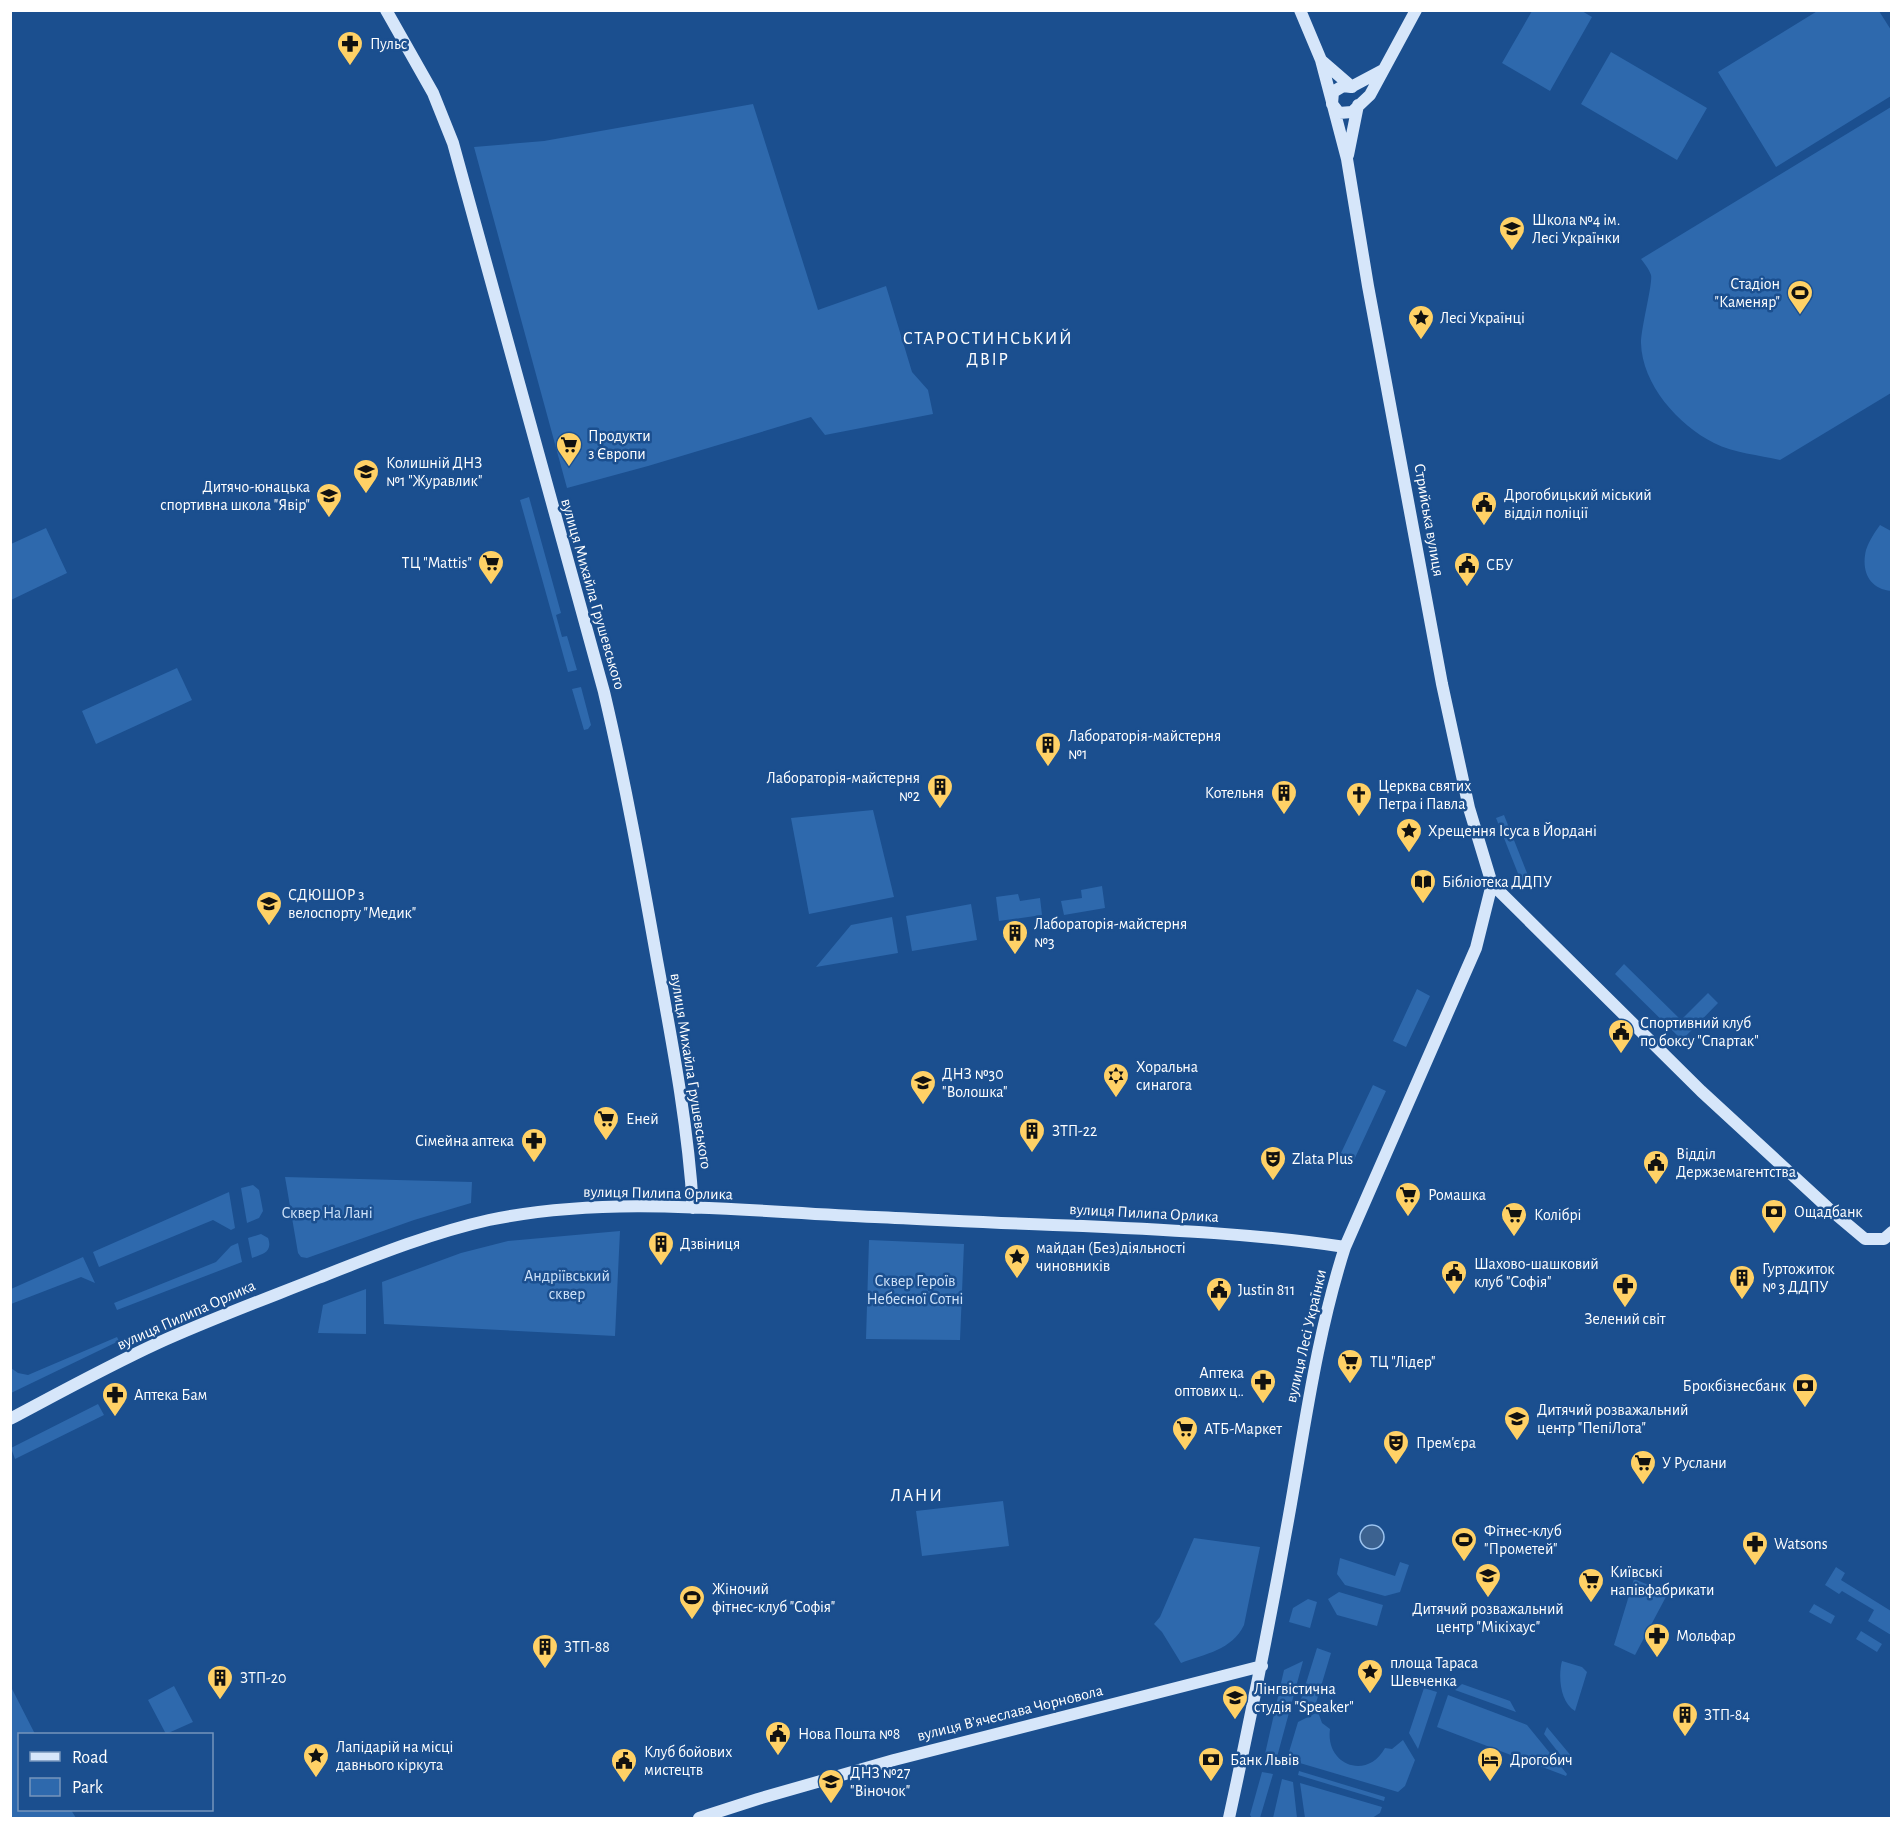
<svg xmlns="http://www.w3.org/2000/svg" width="1902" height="1829" viewBox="0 0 1902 1829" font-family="'Alegreya Sans',sans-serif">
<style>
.green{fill:#2e69ad}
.water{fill:#3c6290;stroke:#9cc4f0;stroke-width:1.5}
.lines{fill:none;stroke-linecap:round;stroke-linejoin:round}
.secondary{stroke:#d6e6fa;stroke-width:12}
.labels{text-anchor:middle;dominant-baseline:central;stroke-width:5;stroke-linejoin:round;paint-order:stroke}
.poi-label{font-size:16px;fill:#fff;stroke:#1b4f8f;text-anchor:start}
.street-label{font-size:16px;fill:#fff;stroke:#1b4f8f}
.park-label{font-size:16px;fill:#cfe3fa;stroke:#1b4f8f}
.neighbourhood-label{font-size:18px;letter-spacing:1.5px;fill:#fff;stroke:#1b4f8f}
</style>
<rect width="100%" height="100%" fill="#1b4f8f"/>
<path class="green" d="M1819,10L1879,11L1891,30V96L1776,167L1718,72Z
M1532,11H1582L1592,17L1550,91L1502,63Z
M1611,52L1707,108L1677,160L1581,104Z
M753,104L818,310L886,286L912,372L928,390L933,414L825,435L811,417L648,466L567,488L474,147L544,141Z
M1891,107V393L1780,460C1759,455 1734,453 1714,443C1678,425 1642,384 1641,343C1641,328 1653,283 1651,275C1649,269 1644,263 1641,259Z
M529,497L561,613L556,615L562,637L567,636L577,670L568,672L520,500Z
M1880,525L1891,531V591C1869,589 1861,571 1866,550C1869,541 1875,532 1880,525Z
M46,528L67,573L11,600V544Z
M177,668L192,700L96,744L82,711Z
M581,687L591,725L588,729L584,730L572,689Z
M873,810L894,897L809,914L791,818Z
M1504,815L1529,878L1521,881L1496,818Z
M1102,886L1105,908L1064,915L1061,901L1082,898L1081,890Z
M1018,894L1020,901L1040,898L1042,915L999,921L996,897Z
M971,904L977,940L912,951L906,916Z
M892,917L898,953L816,967L851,925Z
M1624,964L1681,1020L1708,993L1718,1003L1682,1040L1615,974Z
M1417,989L1430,996L1406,1047L1393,1041Z
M1373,1085L1386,1091L1354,1160L1341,1153Z
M285,1177L472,1182L471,1203L414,1220L307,1258L301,1257L298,1253Z
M253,1185L259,1190L263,1211L259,1218L247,1223L241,1188Z
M229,1192L235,1228L231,1230L213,1220L99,1267L93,1252Z
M620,1231L615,1336L384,1324L382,1282L461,1253L508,1241Z
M261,1234L268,1238C273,1252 263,1254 252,1258L248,1238Z
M869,1240L964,1244L960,1340L866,1339Z
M238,1243L242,1262L117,1310L114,1303L216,1262L231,1246Z
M83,1257L95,1283L81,1277L11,1304V1289Z
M366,1289V1334L318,1333L323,1305Z
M117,1337L119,1341L11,1393V1368L18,1373L28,1375Z
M98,1404L104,1415L15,1459L11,1448Z
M1003,1501L1009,1546L922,1556L916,1511Z
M1194,1538L1260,1547L1244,1625C1232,1650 1205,1654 1181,1663L1162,1632L1154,1624L1160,1617Z
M1340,1558L1395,1576L1400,1562L1409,1565L1400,1592L1385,1596L1345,1585L1337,1574Z
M1836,1567L1845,1573L1841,1580L1891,1611V1635L1868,1621L1874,1610L1842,1591L1839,1594L1825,1585Z
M1634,1579L1668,1593L1635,1655L1614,1645Z
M1339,1592L1383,1605L1377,1626L1337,1615L1328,1599Z
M1308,1599L1317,1602L1310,1628L1289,1622L1293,1608Z
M1814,1604L1835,1616L1831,1624L1809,1612Z
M1861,1631L1882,1644L1877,1652L1856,1639Z
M1317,1648L1331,1653L1316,1703L1303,1710L1298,1709Z
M1303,1661L1277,1757L1265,1754L1284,1670Z
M1562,1661L1582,1667L1587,1672L1575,1711C1560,1702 1558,1676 1562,1661Z
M1462,1684L1510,1701L1516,1712L1455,1690Z
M10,1685L35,1734H20V1810H71L76,1818H11Z
M174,1686L193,1722L166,1734L148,1700Z
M1424,1688L1437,1692L1418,1749L1409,1733Z
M1448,1695L1527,1725L1567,1774L1566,1776L1437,1727Z
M1318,1712L1322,1723L1330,1729C1325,1765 1367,1781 1385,1748L1392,1749L1403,1740L1415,1760L1405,1786L1398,1792L1293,1761L1289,1752L1298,1722Z
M1547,1727L1572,1757L1569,1766L1544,1734Z
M1299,1771L1385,1797L1384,1801L1298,1775Z
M1262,1772L1273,1774L1260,1818H1252L1250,1815Z
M1282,1779L1293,1782L1297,1818H1273Z
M1300,1783L1382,1807L1380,1813L1372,1818H1305Z"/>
<path class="water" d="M1360 1537a12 12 0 1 1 24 0a12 12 0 1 1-24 0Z"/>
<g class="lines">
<path class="secondary" d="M386,10L433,93L453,143L604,692C625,781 641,870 657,960C672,1042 688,1124 693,1208
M1300,10L1321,60L1347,159L1368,286L1442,684L1469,808L1492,884L1701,1091L1827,1207L1865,1239H1884L1892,1232
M1322,61L1352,87
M1351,87L1343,86L1333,92L1332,104L1339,113L1352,112L1370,95L1416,10
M1351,87L1383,70
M1348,155L1358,105
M10,1419C59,1393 108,1366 158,1343C211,1319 265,1299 318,1278C374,1256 431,1233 489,1220C615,1194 747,1212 875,1217C944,1220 1014,1224 1083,1226C1171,1230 1258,1234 1345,1247
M699,1818L758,1799L894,1760L1262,1666
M1229,1818C1251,1717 1271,1616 1289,1515C1305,1425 1317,1334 1345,1247L1476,948L1492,884"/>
</g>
<defs>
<symbol id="pharmacy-pin" viewBox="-11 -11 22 30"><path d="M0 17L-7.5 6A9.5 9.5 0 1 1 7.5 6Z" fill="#ffd166" stroke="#1b4f8f"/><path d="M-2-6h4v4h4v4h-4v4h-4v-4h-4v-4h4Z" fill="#111"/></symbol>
<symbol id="school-pin" viewBox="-11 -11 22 30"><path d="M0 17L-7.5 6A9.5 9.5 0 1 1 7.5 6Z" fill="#ffd166" stroke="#1b4f8f"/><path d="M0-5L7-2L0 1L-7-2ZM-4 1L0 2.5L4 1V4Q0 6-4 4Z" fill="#111"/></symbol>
<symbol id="stadium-pin" viewBox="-11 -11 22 30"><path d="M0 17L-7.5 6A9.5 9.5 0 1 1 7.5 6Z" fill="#ffd166" stroke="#1b4f8f"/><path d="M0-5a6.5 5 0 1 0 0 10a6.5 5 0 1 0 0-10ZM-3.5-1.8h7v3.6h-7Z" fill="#111"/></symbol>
<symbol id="sight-pin" viewBox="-11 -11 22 30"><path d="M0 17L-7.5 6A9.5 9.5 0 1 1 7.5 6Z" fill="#ffd166" stroke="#1b4f8f"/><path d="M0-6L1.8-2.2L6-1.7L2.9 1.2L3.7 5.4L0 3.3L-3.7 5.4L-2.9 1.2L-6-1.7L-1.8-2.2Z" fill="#111"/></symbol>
<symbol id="supermarket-pin" viewBox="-11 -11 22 30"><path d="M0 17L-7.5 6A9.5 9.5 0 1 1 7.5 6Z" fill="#ffd166" stroke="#1b4f8f"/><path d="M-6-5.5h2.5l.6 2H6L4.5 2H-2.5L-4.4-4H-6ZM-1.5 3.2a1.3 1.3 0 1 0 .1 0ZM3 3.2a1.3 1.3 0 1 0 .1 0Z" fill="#111"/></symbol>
<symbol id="civic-pin" viewBox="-11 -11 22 30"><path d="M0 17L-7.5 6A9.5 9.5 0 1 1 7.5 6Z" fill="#ffd166" stroke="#1b4f8f"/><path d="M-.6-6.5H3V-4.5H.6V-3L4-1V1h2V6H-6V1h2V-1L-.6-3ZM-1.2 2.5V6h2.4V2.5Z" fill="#111"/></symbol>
<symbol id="building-pin" viewBox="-11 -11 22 30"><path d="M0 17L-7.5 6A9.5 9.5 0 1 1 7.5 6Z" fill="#ffd166" stroke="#1b4f8f"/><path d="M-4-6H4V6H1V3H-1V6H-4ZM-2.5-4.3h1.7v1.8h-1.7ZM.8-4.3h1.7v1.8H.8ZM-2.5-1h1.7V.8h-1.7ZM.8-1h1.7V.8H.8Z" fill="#111"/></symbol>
<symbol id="church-pin" viewBox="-11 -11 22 30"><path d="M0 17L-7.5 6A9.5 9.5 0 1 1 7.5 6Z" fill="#ffd166" stroke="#1b4f8f"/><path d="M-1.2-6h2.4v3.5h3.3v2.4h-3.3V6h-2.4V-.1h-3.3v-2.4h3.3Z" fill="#111"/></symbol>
<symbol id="library-pin" viewBox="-11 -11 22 30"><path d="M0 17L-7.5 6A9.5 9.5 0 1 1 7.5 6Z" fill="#ffd166" stroke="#1b4f8f"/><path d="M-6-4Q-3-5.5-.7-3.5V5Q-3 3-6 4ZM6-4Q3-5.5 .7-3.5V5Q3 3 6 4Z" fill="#111"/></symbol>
<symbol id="synagogue-pin" viewBox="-11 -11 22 30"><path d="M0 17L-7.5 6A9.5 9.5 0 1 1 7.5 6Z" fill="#ffd166" stroke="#1b4f8f"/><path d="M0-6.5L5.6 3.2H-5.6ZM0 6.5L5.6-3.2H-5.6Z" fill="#111"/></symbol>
<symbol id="theatre-pin" viewBox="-11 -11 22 30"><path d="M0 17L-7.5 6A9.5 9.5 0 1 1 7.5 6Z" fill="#ffd166" stroke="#1b4f8f"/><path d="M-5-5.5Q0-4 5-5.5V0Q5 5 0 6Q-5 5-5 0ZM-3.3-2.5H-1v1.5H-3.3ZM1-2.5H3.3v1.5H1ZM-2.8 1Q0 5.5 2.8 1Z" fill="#111"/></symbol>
<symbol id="bank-pin" viewBox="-11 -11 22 30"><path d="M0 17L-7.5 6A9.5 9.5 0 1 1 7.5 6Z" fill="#ffd166" stroke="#1b4f8f"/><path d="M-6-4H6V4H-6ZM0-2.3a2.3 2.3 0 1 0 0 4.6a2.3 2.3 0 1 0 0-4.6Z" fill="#111"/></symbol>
<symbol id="hotel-pin" viewBox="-11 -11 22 30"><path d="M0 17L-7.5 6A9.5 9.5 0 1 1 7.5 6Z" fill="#ffd166" stroke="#1b4f8f"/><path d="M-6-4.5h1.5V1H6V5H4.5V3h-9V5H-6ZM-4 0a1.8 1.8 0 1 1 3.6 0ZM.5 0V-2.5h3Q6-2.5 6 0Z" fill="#111"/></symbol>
</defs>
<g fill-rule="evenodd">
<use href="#pharmacy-pin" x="335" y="29" width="30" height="40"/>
<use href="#school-pin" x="1497" y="214" width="30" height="40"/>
<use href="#stadium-pin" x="1785" y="278" width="30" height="40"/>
<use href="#sight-pin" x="1406" y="303" width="30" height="40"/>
<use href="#supermarket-pin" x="554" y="430" width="30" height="40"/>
<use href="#school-pin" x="351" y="457" width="30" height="40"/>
<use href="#school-pin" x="314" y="481" width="30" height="40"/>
<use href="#civic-pin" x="1469" y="489" width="30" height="40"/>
<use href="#supermarket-pin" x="476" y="548" width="30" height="40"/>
<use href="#civic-pin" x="1452" y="550" width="30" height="40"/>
<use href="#building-pin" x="1033" y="730" width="30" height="40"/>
<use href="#building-pin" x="925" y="772" width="30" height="40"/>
<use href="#building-pin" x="1269" y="778" width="30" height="40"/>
<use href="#church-pin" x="1344" y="780" width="30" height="40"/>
<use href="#sight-pin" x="1394" y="816" width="30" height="40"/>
<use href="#library-pin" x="1408" y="867" width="30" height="40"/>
<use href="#school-pin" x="254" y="889" width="30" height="40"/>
<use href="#building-pin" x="1000" y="918" width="30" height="40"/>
<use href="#civic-pin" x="1606" y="1017" width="30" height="40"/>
<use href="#synagogue-pin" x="1101" y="1061" width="30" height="40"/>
<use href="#school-pin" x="908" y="1068" width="30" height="40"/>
<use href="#supermarket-pin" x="591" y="1104" width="30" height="40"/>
<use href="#building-pin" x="1017" y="1116" width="30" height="40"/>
<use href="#pharmacy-pin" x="519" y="1126" width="30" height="40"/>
<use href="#theatre-pin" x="1258" y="1144" width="30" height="40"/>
<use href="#civic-pin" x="1641" y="1148" width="30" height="40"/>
<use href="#supermarket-pin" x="1393" y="1180" width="30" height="40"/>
<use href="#bank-pin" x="1759" y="1197" width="30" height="40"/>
<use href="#supermarket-pin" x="1499" y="1200" width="30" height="40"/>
<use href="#building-pin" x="646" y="1229" width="30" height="40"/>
<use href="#sight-pin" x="1002" y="1242" width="30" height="40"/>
<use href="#civic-pin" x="1439" y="1258" width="30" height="40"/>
<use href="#building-pin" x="1727" y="1263" width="30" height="40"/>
<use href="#pharmacy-pin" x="1610" y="1271" width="30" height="40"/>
<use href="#civic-pin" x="1204" y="1275" width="30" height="40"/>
<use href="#supermarket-pin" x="1335" y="1347" width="30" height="40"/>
<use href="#pharmacy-pin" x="1248" y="1367" width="30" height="40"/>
<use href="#bank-pin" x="1790" y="1371" width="30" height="40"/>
<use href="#pharmacy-pin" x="100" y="1380" width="30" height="40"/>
<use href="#school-pin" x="1502" y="1404" width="30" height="40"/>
<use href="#supermarket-pin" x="1170" y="1414" width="30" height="40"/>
<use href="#theatre-pin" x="1381" y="1428" width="30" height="40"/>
<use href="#supermarket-pin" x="1628" y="1448" width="30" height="40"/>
<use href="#stadium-pin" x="1449" y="1525" width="30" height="40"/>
<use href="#pharmacy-pin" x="1740" y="1529" width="30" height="40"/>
<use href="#school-pin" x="1473" y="1561" width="30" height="40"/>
<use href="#supermarket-pin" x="1576" y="1566" width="30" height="40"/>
<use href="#stadium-pin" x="677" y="1583" width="30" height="40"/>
<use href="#pharmacy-pin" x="1642" y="1621" width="30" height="40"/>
<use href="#building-pin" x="530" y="1632" width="30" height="40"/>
<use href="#sight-pin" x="1355" y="1657" width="30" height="40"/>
<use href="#building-pin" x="205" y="1663" width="30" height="40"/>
<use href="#school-pin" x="1220" y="1683" width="30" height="40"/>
<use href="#building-pin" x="1670" y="1700" width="30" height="40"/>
<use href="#civic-pin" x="763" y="1719" width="30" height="40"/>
<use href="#sight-pin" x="301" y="1741" width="30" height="40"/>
<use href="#bank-pin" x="1196" y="1745" width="30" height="40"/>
<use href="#hotel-pin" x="1475" y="1745" width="30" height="40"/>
<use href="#civic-pin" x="609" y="1746" width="30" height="40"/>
<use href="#school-pin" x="816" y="1767" width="30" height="40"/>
</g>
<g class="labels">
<g class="poi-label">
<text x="370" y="44">Пульс</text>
<text x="1532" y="220">Школа №4 ім.<tspan x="1532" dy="18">Лесі Українки</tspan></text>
<text x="1780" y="284" text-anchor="end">Стадіон<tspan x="1780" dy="18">"Каменяр"</tspan></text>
<text x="1440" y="318">Лесі Українці</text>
<text x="588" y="436">Продукти<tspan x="588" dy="18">з Європи</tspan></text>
<text x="386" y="463">Колишній ДНЗ<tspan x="386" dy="18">№1 "Журавлик"</tspan></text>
<text x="310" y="487" text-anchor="end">Дитячо-юнацька<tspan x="310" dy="18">спортивна школа "Явір"</tspan></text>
<text x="1504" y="495">Дрогобицький міський<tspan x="1504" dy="18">відділ поліції</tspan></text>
<text x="472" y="563" text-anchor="end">ТЦ "Mattis"</text>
<text x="1486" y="565">СБУ</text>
<text x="1068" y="736">Лабораторія-майстерня<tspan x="1068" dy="18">№1</tspan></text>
<text x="920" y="778" text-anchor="end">Лабораторія-майстерня<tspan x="920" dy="18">№2</tspan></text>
<text x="1378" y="786">Церква святих<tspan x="1378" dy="18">Петра і Павла</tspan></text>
<text x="1264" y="793" text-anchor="end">Котельня</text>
<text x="1428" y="831">Хрещення Ісуса в Йордані</text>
<text x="1442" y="882">Бібліотека ДДПУ</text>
<text x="288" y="895">СДЮШОР з<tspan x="288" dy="18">велоспорту "Медик"</tspan></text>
<text x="1034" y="924">Лабораторія-майстерня<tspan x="1034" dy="18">№3</tspan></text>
<text x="1640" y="1023">Спортивний клуб<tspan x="1640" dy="18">по боксу "Спартак"</tspan></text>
<text x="1136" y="1067">Хоральна<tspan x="1136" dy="18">синагога</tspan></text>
<text x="942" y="1074">ДНЗ №30<tspan x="942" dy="18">"Волошка"</tspan></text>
<text x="626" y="1119">Еней</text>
<text x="1052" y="1131">ЗТП-22</text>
<text x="514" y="1141" text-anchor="end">Сімейна аптека</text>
<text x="1676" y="1154">Відділ<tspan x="1676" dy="18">Держземагентства</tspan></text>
<text x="1292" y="1159">Zlata Plus</text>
<text x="1428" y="1195">Ромашка</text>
<text x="1794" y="1212">Ощадбанк</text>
<text x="1534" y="1215">Колібрі</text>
<text x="680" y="1244">Дзвіниця</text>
<text x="1036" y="1248">майдан (Без)діяльності<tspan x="1036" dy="18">чиновників</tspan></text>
<text x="1474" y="1264">Шахово-шашковий<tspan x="1474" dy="18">клуб "Софія"</tspan></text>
<text x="1762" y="1269">Гуртожиток<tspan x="1762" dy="18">№ 3 ДДПУ</tspan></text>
<text x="1238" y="1290">Justin 811</text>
<text x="1625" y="1319" text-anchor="middle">Зелений світ</text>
<text x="1370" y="1362">ТЦ "Лідер"</text>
<text x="1244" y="1373" text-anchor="end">Аптека<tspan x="1244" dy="18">оптових ц‥</tspan></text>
<text x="1786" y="1386" text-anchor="end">Брокбізнесбанк</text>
<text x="134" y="1395">Аптека Бам</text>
<text x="1537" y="1410">Дитячий розважальний<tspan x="1537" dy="18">центр "ПепіЛота"</tspan></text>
<text x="1204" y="1429">АТБ-Маркет</text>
<text x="1416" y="1443">Прем'єра</text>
<text x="1662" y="1463">У Руслани</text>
<text x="1484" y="1531">Фітнес-клуб<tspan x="1484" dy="18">"Прометей"</tspan></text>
<text x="1774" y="1544">Watsons</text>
<text x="1610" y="1572">Київські<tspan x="1610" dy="18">напівфабрикати</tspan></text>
<text x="712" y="1589">Жіночий<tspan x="712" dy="18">фітнес-клуб "Софія"</tspan></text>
<text x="1488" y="1609" text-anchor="middle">Дитячий розважальний<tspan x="1488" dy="18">центр "Мікіхаус"</tspan></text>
<text x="1676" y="1636">Мольфар</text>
<text x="564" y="1647">ЗТП-88</text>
<text x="1390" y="1663">площа Тараса<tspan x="1390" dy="18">Шевченка</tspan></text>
<text x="240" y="1678">ЗТП-20</text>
<text x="1254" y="1689">Лінгвістична<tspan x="1254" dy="18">студія "Speaker"</tspan></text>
<text x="1704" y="1715">ЗТП-84</text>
<text x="798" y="1734">Нова Пошта №8</text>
<text x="336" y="1747">Лапідарій на місці<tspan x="336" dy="18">давнього кіркута</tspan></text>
<text x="644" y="1752">Клуб бойових<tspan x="644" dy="18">мистецтв</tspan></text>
<text x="1230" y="1760">Банк Львів</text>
<text x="1510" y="1760">Дрогобич</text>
<text x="850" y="1773">ДНЗ №27<tspan x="850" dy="18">"Віночок"</tspan></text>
</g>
<g class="street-label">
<text transform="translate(1429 520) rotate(80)">Стрийська вулиця</text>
<text transform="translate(593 594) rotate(74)">вулиця Михайла Грушевського</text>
<text transform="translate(691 1071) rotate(81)">вулиця Михайла Грушевського</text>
<text transform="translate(658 1193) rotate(1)">вулиця Пилипа Орлика</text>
<text transform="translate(1144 1213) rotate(3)">вулиця Пилипа Орлика</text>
<text transform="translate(186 1315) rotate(-24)">вулиця Пилипа Орлика</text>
<text transform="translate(1306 1336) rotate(-77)">вулиця Лесі Українки</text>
<text transform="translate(1010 1713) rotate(-14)">вулиця Вʼячеслава Чорновола</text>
</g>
<g class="park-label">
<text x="327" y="1213">Сквер На Лані</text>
<text x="567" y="1276">Андріївський<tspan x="567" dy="18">сквер</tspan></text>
<text x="915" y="1281">Сквер Героїв<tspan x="915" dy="18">Небесної Сотні</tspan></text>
</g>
<g class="neighbourhood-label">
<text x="988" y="339">СТАРОСТИНСЬКИЙ<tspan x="988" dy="21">ДВІР</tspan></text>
<text x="917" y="1496">ЛАНИ</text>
</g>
</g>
<rect width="1902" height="1829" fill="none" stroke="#ffffff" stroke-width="24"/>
<rect x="18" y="1733" width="195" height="78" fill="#1b4f8f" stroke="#7695bc" stroke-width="1.5"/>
<rect x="30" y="1752" width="30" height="9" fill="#d6e6fa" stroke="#7695bc" stroke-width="1.5"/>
<text x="72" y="1763" font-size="18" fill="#ffffff">Road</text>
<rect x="30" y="1778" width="30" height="18" fill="#2e69ad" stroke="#7695bc" stroke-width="1.5"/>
<text x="72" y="1793" font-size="18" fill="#ffffff">Park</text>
</svg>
